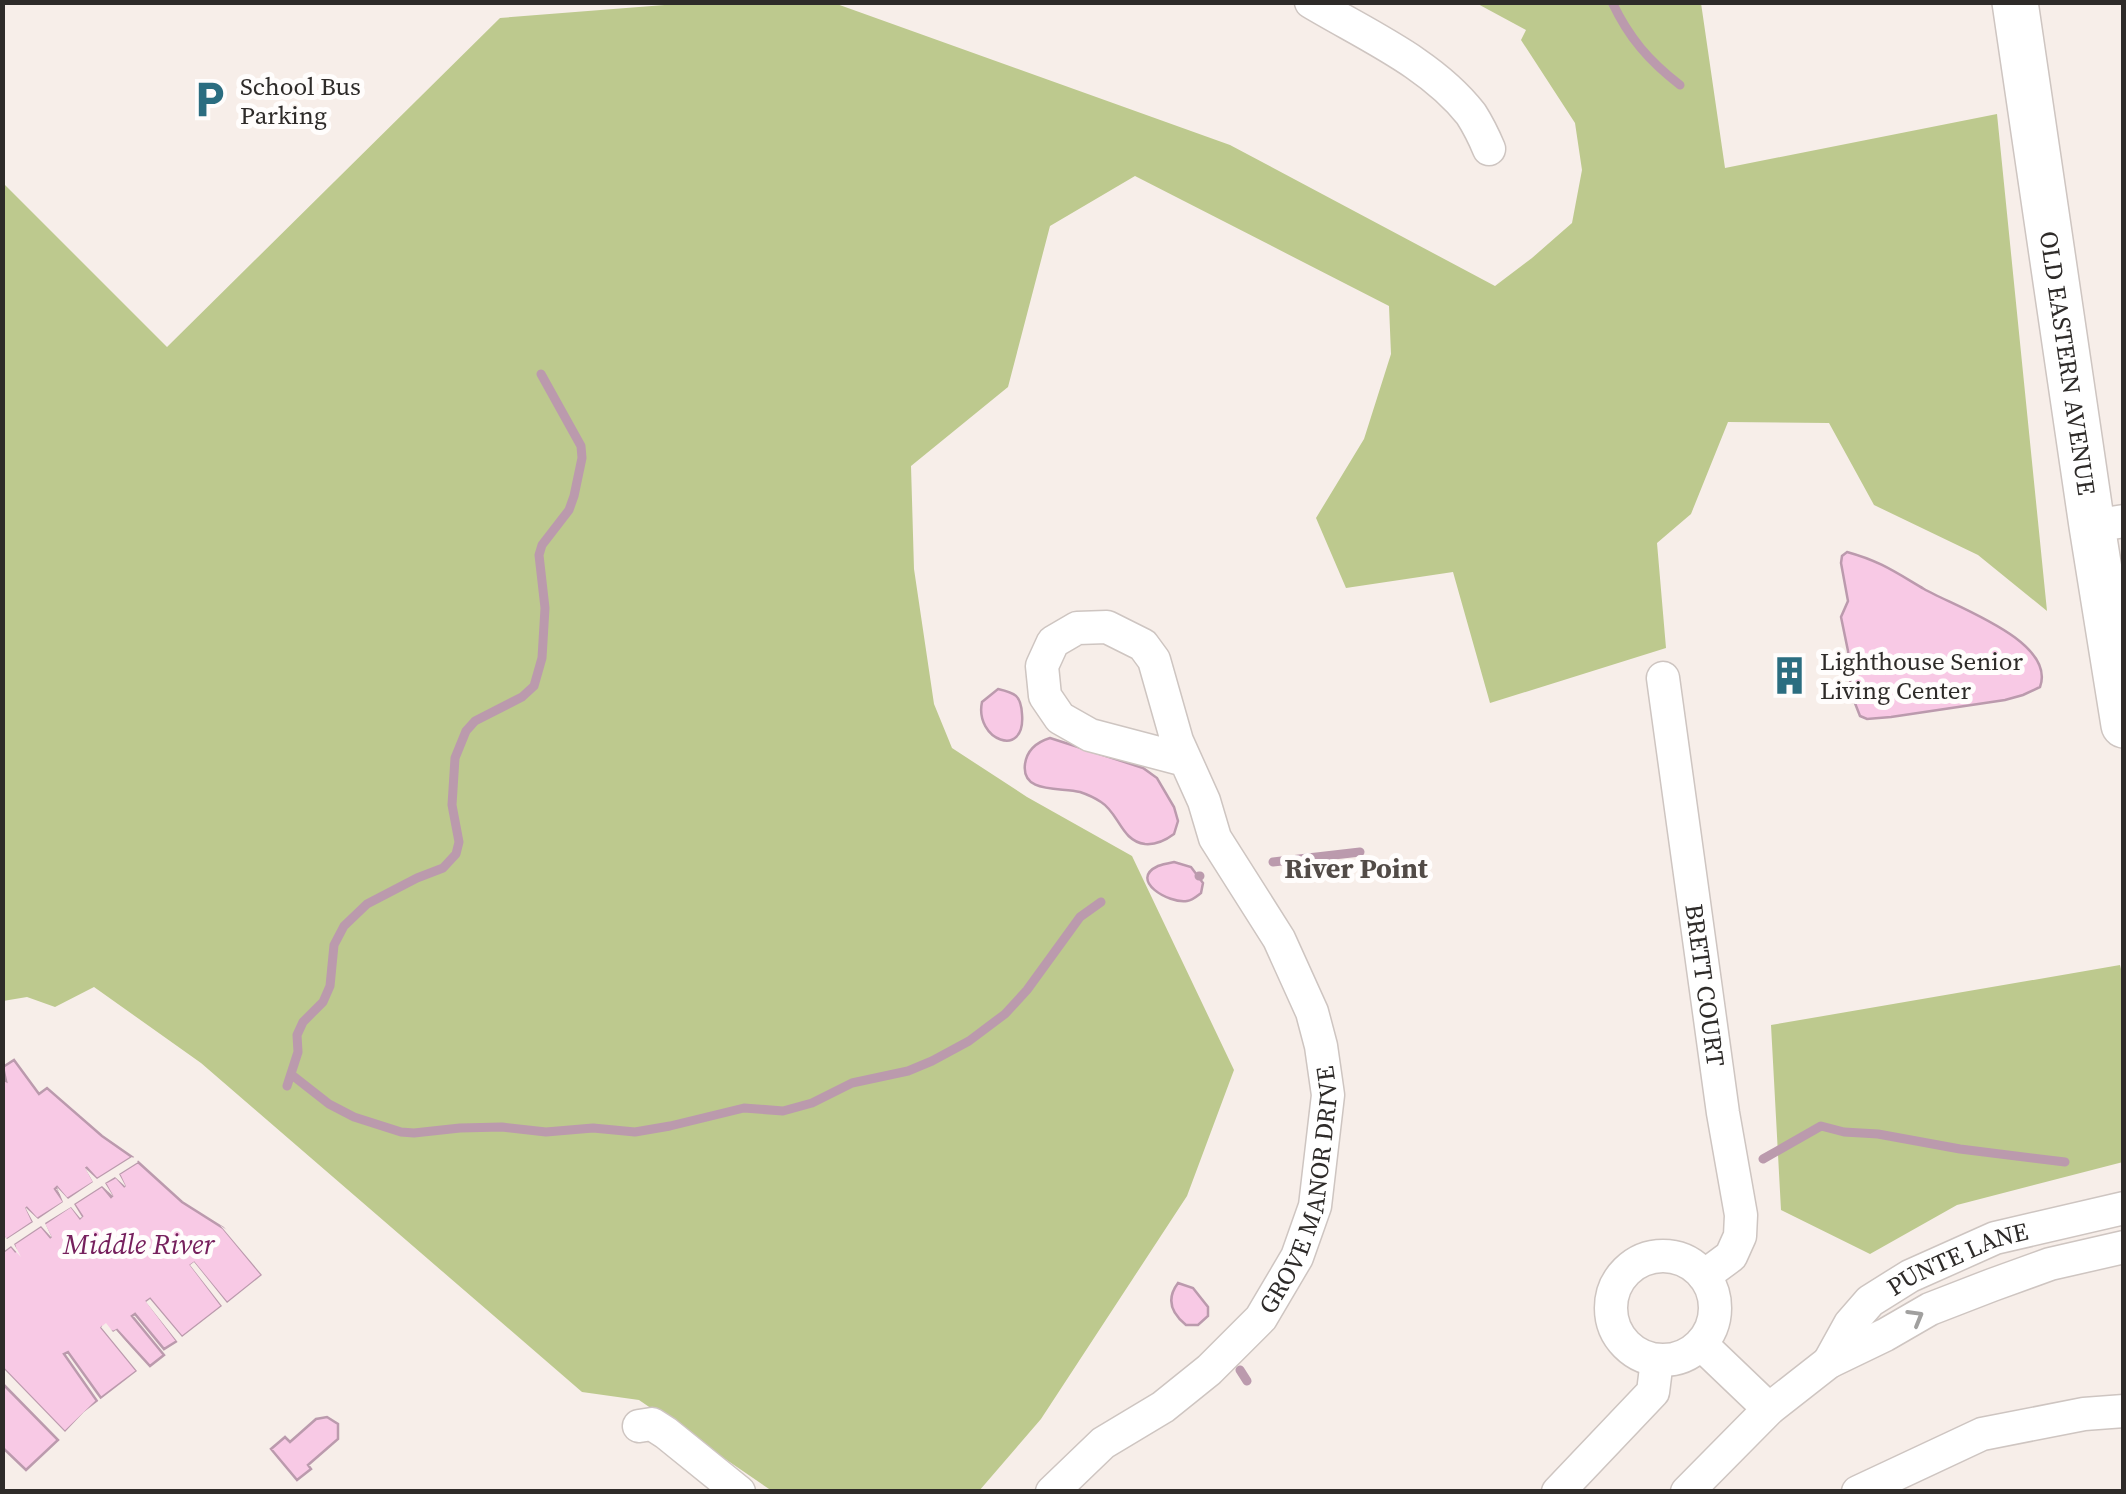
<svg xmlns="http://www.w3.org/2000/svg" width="2126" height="1494" viewBox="0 0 2126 1494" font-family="'Source Serif 4',serif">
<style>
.green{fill:#bdc98e}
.water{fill:#f8c9e5;stroke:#bb9aad;stroke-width:2.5}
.pier{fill:#f7eee9}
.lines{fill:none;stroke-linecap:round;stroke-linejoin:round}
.stream{stroke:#bb9aad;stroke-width:9}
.street-casing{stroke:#cec5c1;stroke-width:35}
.secondary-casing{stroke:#cec5c1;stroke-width:48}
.street{stroke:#fff;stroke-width:32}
.secondary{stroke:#fff;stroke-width:45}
.oneway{stroke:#a1a09f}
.labels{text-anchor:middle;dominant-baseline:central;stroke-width:10;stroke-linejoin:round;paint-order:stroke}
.poi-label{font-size:25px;fill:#2e2b29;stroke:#fffdfc;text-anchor:start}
.street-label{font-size:25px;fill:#2e2b29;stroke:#fffdfc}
.neighbourhood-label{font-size:28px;font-weight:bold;fill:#524b47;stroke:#fffdfc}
.water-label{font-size:28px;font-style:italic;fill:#76205d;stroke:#fffdfc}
</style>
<rect width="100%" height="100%" fill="#f7eee9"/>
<path class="green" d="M690,3H834L1230,145L1495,286L1532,258L1572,223L1582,170L1575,123L1521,40L1526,30L1476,3H1701L1725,168L1997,114L2047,611L1978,555L1874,505L1829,423L1728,422L1691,514L1657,543L1666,648L1490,703L1453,572L1346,588L1316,518L1364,439L1391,354L1389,306L1135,176L1050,226L1008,387L911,466L914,569L934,704L952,748L1027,797L1132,856L1234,1070L1187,1196L1041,1419L979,1491H772L639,1400L582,1392L201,1063L94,987L55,1007L27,997L3,1001L2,182L167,347L500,18Z
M2120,965L2124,981L2123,1162L1957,1205L1870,1254L1781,1210L1771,1025Z"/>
<path class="water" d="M1847,552C1880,561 1895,572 1924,589C1953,606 2057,641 2040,687L2023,695L2005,700L1891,717L1867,719L1860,716L1851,693L1848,651L1841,617L1848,601L1841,563L1842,556Z
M998,689C1015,693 1021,695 1022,714C1026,760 974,740 982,702Z
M1050,738L1143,768L1157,778L1174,807L1178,821L1174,834C1166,840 1156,845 1145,844C1121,841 1119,813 1101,802C1095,798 1086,794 1080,792C1060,787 1021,794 1025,764C1027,750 1037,742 1050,738Z
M1174,862L1191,867L1203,883L1201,893C1197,896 1193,900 1187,901C1169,904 1128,880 1158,866C1163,864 1169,863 1174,862Z
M14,1060L39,1094L47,1088L102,1136L132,1157L97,1179L86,1167L94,1182L67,1199L57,1187L55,1189L64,1202L37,1219L26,1207L33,1222L6,1240L2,1234V1079L6,1081L3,1067Z
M138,1162L182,1202L223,1228L262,1275L227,1303L194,1263L191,1265L222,1306L182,1337L150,1299L147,1301L177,1341L164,1349L135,1314L132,1316L164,1355L150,1366L117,1330L113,1332L101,1327L137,1371L101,1398L68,1352L64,1354L97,1401L65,1432L3,1368V1252L11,1246L16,1252L14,1244L41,1226L51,1238L44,1224L71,1206L80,1218L82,1216L74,1204L102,1186L111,1197L112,1196L105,1183L116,1177L125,1187L119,1174Z
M1178,1283L1193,1288L1208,1307V1316L1198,1325H1186C1171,1313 1166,1299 1178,1283Z
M2,1383L58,1440L26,1470L3,1448Z
M327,1417L338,1424V1439L308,1465L311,1469L297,1480L271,1449L285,1437L290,1442L316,1419Z"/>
<path class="pier" d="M132,1157L138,1162L119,1174L126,1187L115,1177L105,1183L113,1196L102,1186L74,1204L82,1217L80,1218L71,1207L45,1223L52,1238L41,1226L14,1244L21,1257L11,1246L3,1252V1234L7,1239L33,1222L25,1207L38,1219L63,1202L57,1187L68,1199L93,1182L85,1168L97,1179Z
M220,1225L238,1238L266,1272L267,1277L180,1345L146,1302L150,1299L182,1337L222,1306L190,1265L194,1262L227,1303L262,1275Z
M106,1323L113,1332L116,1330L151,1371L142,1368L115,1336L141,1368L142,1373L102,1403L68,1436L63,1437L2,1375L3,1368L65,1432L84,1412L137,1371L101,1327Z"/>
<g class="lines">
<path class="stream" d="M1612,2C1629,38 1649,61 1680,85
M1273,862L1360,852
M1199,876H1200
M292,1075L329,1104L354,1117L401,1132L414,1133L460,1128L502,1127L546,1132L593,1128L635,1132L670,1126L744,1108L783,1111L812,1103L852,1083L908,1071L932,1061L969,1041L1005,1014L1027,990L1080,917L1101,902
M287,1086L298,1052L297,1035L303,1022L323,1002L330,986L334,945L344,926L367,904L417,878L443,868L456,854L459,842L452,805L455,758L466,731L475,721L522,697L534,686L542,658L545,608L539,555L542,545L569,510L574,496L582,458L581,446L541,374
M1763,1159L1821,1126L1844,1132L1878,1134L1960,1149L2065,1162
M1240,1370L1247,1381"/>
<defs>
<g id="street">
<path d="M1311,2C1366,35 1431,63 1471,114C1478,125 1484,137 1489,149"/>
<path d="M2092,526L2124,521"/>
<path id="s1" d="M1663,678L1723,1113L1741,1215L1740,1236L1731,1256L1704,1276"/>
<circle cx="1663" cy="1308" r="52"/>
<path d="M1701,1344L1769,1409"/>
<path id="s2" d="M1829,1362L1850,1324L1870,1301L1910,1276L1995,1238L2124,1208"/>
<path d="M639,1426L652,1424L666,1433L739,1492"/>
<path id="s3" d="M1052,1492L1103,1443L1163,1407L1209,1370L1261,1318L1297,1257L1315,1206L1328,1095L1321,1046L1312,1012L1279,939L1215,838L1204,801L1177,741L1154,660L1143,645L1107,627L1077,628L1053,642L1042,666L1045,696L1060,718L1090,735L1185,760"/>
<path d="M1558,1492L1653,1392L1657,1360"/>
<path d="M1687,1492L1769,1409L1829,1362L1885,1335L1930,1309L1992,1285L2050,1264L2124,1247"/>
<path d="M1858,1492L1982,1434L2084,1414L2124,1411"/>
</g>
<g id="secondary">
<path id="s4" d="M2015,2L2092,526L2124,725"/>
</g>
</defs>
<use href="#street" class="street-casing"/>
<use href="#secondary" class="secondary-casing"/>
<use href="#street" class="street"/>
<use href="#secondary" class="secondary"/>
</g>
<defs><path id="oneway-chevron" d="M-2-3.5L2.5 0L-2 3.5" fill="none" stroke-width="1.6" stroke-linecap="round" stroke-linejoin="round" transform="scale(2.5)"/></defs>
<use class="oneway" href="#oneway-chevron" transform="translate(1916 1317) rotate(-30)"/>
<defs>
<symbol id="parking-bare" viewBox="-9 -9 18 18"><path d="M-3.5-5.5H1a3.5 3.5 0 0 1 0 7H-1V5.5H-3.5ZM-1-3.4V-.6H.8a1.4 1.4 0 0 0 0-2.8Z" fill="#2b6d80" stroke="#fffdfc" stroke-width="2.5" paint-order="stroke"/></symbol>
<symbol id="building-bare" viewBox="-9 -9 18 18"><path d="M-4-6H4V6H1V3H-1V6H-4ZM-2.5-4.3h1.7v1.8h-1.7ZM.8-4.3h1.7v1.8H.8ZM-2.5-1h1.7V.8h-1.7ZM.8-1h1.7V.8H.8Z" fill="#2b6d80" stroke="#fffdfc" stroke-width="2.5" paint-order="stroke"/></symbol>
</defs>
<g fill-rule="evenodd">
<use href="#parking-bare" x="182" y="72" width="55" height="55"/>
<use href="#building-bare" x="1762" y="648" width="55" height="55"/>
</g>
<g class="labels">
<g class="poi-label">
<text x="240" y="86">School Bus<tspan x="240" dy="29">Parking</tspan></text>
<text x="1820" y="661">Lighthouse Senior<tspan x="1820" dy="29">Living Center</tspan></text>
</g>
<g class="street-label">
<text stroke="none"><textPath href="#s4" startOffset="365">OLD EASTERN AVENUE</textPath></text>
<text stroke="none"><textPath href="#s1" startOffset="310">BRETT COURT</textPath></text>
<text stroke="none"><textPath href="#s3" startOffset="410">GROVE MANOR DRIVE</textPath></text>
<text stroke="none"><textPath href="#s2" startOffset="172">PUNTE LANE</textPath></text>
</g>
<g class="neighbourhood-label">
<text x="1356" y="868">River Point</text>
</g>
<g class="water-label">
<text x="139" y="1244">Middle River</text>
</g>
</g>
<rect width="2126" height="1494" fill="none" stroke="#2e2b29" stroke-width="10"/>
</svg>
